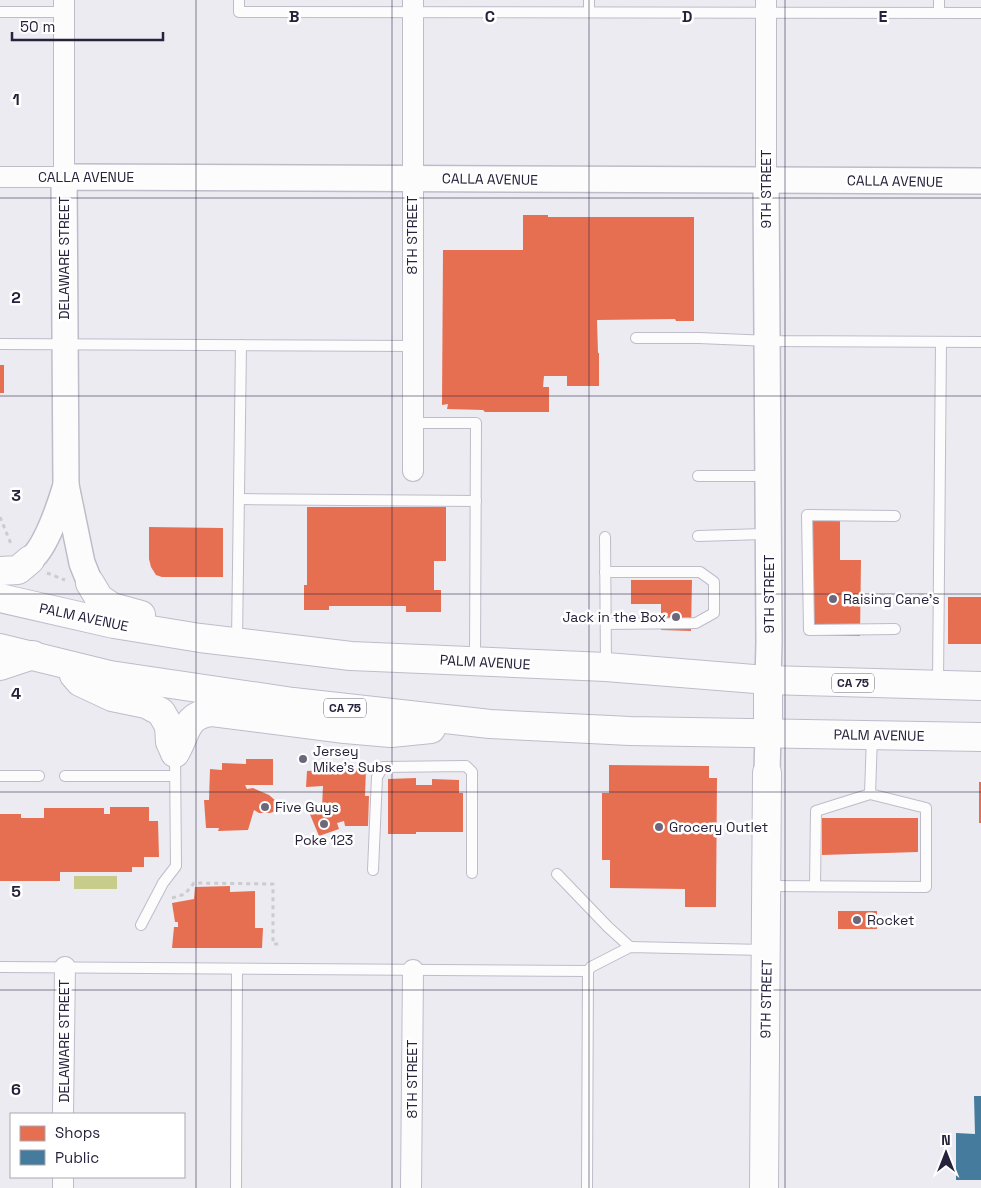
<svg xmlns="http://www.w3.org/2000/svg" width="981" height="1188" font-family="'Space Grotesk',sans-serif">
<style>
.water{fill:#c7cc8a}
.shops{fill:#e76f51}
.public{fill:#457b9d}
.lines{fill:none;stroke-linecap:round;stroke-linejoin:round}
.service-casing{stroke:#bfbcca;stroke-width:12}
.minor-casing{stroke:#bfbcca;stroke-width:22}
.tertiary-casing{stroke:#bfbcca;stroke-width:28}
.secondary-casing{stroke:#bfbcca;stroke-width:30}
.primary-casing{stroke:#bfbcca;stroke-width:30}
.trunk-casing{stroke:#bfbcca;stroke-width:30}
.path{stroke:#cccbd0;stroke-width:3;stroke-dasharray:4 4;stroke-linecap:butt}
.service{stroke:#fcfcfd;stroke-width:10}
.minor{stroke:#fcfcfd;stroke-width:20}
.tertiary{stroke:#fcfcfd;stroke-width:25}
.secondary{stroke:#fcfcfd;stroke-width:28}
.primary{stroke:#fcfcfd;stroke-width:28}
.trunk{stroke:#fcfcfd;stroke-width:28}
.grid{fill:none;stroke:#27223b;stroke-width:1;stroke-opacity:0.55}
.poi-dot{fill:#6c687b;stroke:#fff;stroke-width:2}
.labels{text-anchor:middle;dominant-baseline:central;stroke-width:5;stroke-linejoin:round;paint-order:stroke}
.shield{fill:#fff;stroke:#686476;stroke-width:1}
.shield-label{font-size:12px;font-weight:bold;fill:#27223b}
.street-label{font-size:14px;fill:#27223b;stroke:#fff}
.poi-label{font-size:14px;fill:#27223b;stroke:#fff;text-anchor:start}
.grid-label{font-size:16px;text-anchor:middle;font-weight:bold;fill:#27223b;stroke:#fff;stroke-width:5;stroke-linejoin:round;paint-order:stroke}
</style>
<rect width="100%" height="100%" fill="#ecebf2"/>
<rect class="water" x="74" y="876" width="43" height="13"/>
<g class="shops">
<path d="M523 215H548V217H694V321H676L675 319 597 320 598 353H599V386H567V376H544L543 387H549V412H485L483 410 447 409 448 404 442 405 443 250H523Z"/>
<rect x="0" y="365" width="4" height="28"/>
<path d="M307 507H446V561H434V590H441V612H406V606H329V610H304V585H307Z"/>
<path d="M812 515H840V560H861L860 636 805 635V562Z"/>
<path d="M149 527 223 528V577H162L156 575 151 567 149 559Z"/>
<path d="M631 580H692L691 631 661 630V604H631Z"/>
<rect x="948" y="597" width="33" height="47"/>
<path d="M246 759H273V785H245L247 789 253 788 269 795 276 801 279 810 270 813H259L254 810 248 830 218 831 219 828H206L204 800H209L210 769 222 770V763L246 764Z"/>
<path d="M323 763H352V768H366L365 796H369L368 826H345L344 821 337 823 339 829 319 836 309 812 322 807 323 786 306 787 307 771 323 770Z"/>
<path d="M609 765 709 766V778H717L716 907H685V889L610 888V860H602V793H609Z"/>
<path d="M416 778V785H432V779L459 780V793H463V832H416V834H388V779Z"/>
<rect x="979" y="782" width="2" height="41"/>
<path d="M110 807H149V821H158L159 857H144V867H132V872H60V881H0V814H21V818H44V808H104V814H110Z"/>
<path d="M822 818H918V852L822 855Z"/>
<path d="M230 886V892L255 891V928H263L262 948H172L174 927H178V922H175L172 903 194 899 195 887Z"/>
<rect x="838" y="911" width="39" height="18"/>
</g>
<path class="public" d="M974 1096H981V1180H956V1133L975 1134Z"/>
<g class="lines">
<g class="service-casing">
<g id="service">
<path d="M239 0V12L981 13"/>
<path d="M0 12H64"/>
<path d="M589 12V0"/>
<path d="M939 13V0"/>
<path d="M636 338H699L767 341 981 342"/>
<path d="M0 344 413 346"/>
<path d="M413 423H476L475 659"/>
<path d="M698 476H768"/>
<path d="M239 499 476 501"/>
<path d="M895 516 807 515 809 630 895 629"/>
<path d="M698 536 768 534"/>
<path d="M605 537 606 666"/>
<path d="M605 572H700L714 582V613L696 623 606 624"/>
<path d="M237 641 241 345"/>
<path d="M938 683 941 342"/>
<path d="M0 776H39"/>
<path d="M65 776H175"/>
<path d="M373 870 377 777 383 767 466 766 472 772V873"/>
<path d="M557 874 608 927 630 947"/>
<path d="M768 886 926 887V808L870 794 872 736"/>
<path d="M815 886 816 811 870 794"/>
<path d="M141 925 163 883 176 866 175 754"/>
<path d="M0 967 588 971 591 967 630 947 765 950"/>
<path d="M236 1188 237 969"/>
<path d="M587 1188 588 971"/>
</g>
</g>
<g class="minor-casing">
<g id="minor">
<path d="M413 0V471"/>
<path d="M0 177H64V0"/>
<path d="M766 180V0"/>
<path d="M63 1114 65 967"/>
<path d="M63 1188V1177"/>
<path d="M411 1188 413 970"/>
</g>
</g>
<g class="tertiary-casing">
<g id="tertiary">
<path d="M766 180 769 642 768 680"/>
<path d="M30 560C46 548 60 505 66 485"/>
<path d="M90 583 82 563 66 485 64 177 981 181"/>
<path d="M767 773 768 733"/>
</g>
</g>
<g class="secondary-casing">
<g id="secondary">
<path d="M768 680V733"/>
<path d="M764 1188 767 773"/>
</g>
</g>
<g class="primary-casing">
<path id="primary" d="M0 666 33 655"/>
</g>
<g class="trunk-casing">
<g id="trunk">
<path d="M0 571 18 570 30 560"/>
<path d="M90 583 99 598 112 607 141 615"/>
<path d="M0 598 114 624 200 638 351 656 606 667 768 680 981 686"/>
<path d="M0 648 110 675 293 702 490 724 630 731 981 737"/>
<path d="M74 675 80 682 112 697 146 704 161 712 169 726 170 742 175 753"/>
<path d="M175 753C187 734 184 715 212 712L345 729 391 733 431 729"/>
</g>
</g>
<g class="path">
<path d="M0 517 11 544"/>
<path d="M47 573 65 580"/>
<path d="M172 898 185 894 194 883 273 884V944H281"/>
</g>
<use href="#service" class="service"/>
<use href="#minor" class="minor"/>
<use href="#tertiary" class="tertiary"/>
<use href="#secondary" class="secondary"/>
<use href="#primary" class="primary"/>
<use href="#trunk" class="trunk"/>
</g>
<path class="grid" d="M196 0V1188M392 0V1188M589 0V1188M785 0V1188M0 198H981M0 396H981M0 594H981M0 792H981M0 990H981"/>
<g class="poi-dot">
<circle cx="833" cy="599" r="5"/>
<circle cx="676" cy="617" r="5"/>
<circle cx="303" cy="759" r="5"/>
<circle cx="265" cy="807" r="5"/>
<circle cx="324" cy="824" r="5"/>
<circle cx="659" cy="827" r="5"/>
<circle cx="857" cy="920" r="5"/>
</g>
<g class="labels">
<g class="shield">
<rect x="832" y="673.5" width="42" height="19" rx="4"/>
<rect x="324" y="698.5" width="42" height="19" rx="4"/>
</g>
<g class="shield-label">
<text x="853" y="683">CA 75</text>
<text x="345" y="708">CA 75</text>
</g>
<g class="street-label">
<text x="86" y="177">CALLA AVENUE</text>
<text transform="translate(490 179) rotate(1)">CALLA AVENUE</text>
<text transform="translate(895 181) rotate(1)">CALLA AVENUE</text>
<text transform="translate(766 189) rotate(-90)">9TH STREET</text>
<text transform="translate(412 235) rotate(-90)">8TH STREET</text>
<text transform="translate(64 258) rotate(-90)">DELAWARE STREET</text>
<text transform="translate(769 594) rotate(-90)">9TH STREET</text>
<text transform="translate(84 617) rotate(12)">PALM AVENUE</text>
<text transform="translate(485 662) rotate(3)">PALM AVENUE</text>
<text transform="translate(879 735) rotate(1)">PALM AVENUE</text>
<text transform="translate(766 999) rotate(-89)">9TH STREET</text>
<text transform="translate(64 1041) rotate(-90)">DELAWARE STREET</text>
<text transform="translate(412 1079) rotate(-90)">8TH STREET</text>
</g>
<g class="poi-label">
<text x="843" y="599">Raising Cane's</text>
<text x="666" y="617" text-anchor="end">Jack in the Box</text>
<text x="313" y="751">Jersey<tspan x="313" dy="16">Mike's Subs</tspan></text>
<text x="275" y="807">Five Guys</text>
<text x="669" y="827">Grocery Outlet</text>
<text x="324" y="840" text-anchor="middle">Poke 123</text>
<text x="867" y="920">Rocket</text>
</g>
</g>
<g class="grid-label">
<text x="294" y="22">B</text>
<text x="490" y="22">C</text>
<text x="687" y="22">D</text>
<text x="883" y="22">E</text>
<text x="16" y="105">1</text>
<text x="16" y="303">2</text>
<text x="16" y="501">3</text>
<text x="16" y="699">4</text>
<text x="16" y="897">5</text>
<text x="16" y="1095">6</text>
</g>
<rect x="10" y="1113" width="175" height="65" fill="#ffffff" stroke="#a9a7b1"/>
<rect x="20" y="1126" width="25" height="15" fill="#e76f51" stroke="#a9a7b1"/>
<text x="55" y="1138" font-size="15" fill="#27223b">Shops</text>
<rect x="20" y="1150" width="25" height="15" fill="#457b9d" stroke="#a9a7b1"/>
<text x="55" y="1163" font-size="15" fill="#27223b">Public</text>
<g transform="translate(946 1153)" stroke="#ffffff" stroke-width="4" paint-order="stroke">
<path d="M0-4L9 19L0 12L-9 19Z" fill="#27223b"/>
<text y="-8" font-size="14" font-weight="bold" text-anchor="middle" fill="#27223b">N</text>
</g>
<path d="M12 32v8h151v-8" fill="none" stroke="#27223b" stroke-width="2.5"/>
<text x="20" y="32" font-size="15" fill="#27223b" stroke="#ffffff" stroke-width="4" paint-order="stroke">50 m</text>
</svg>
